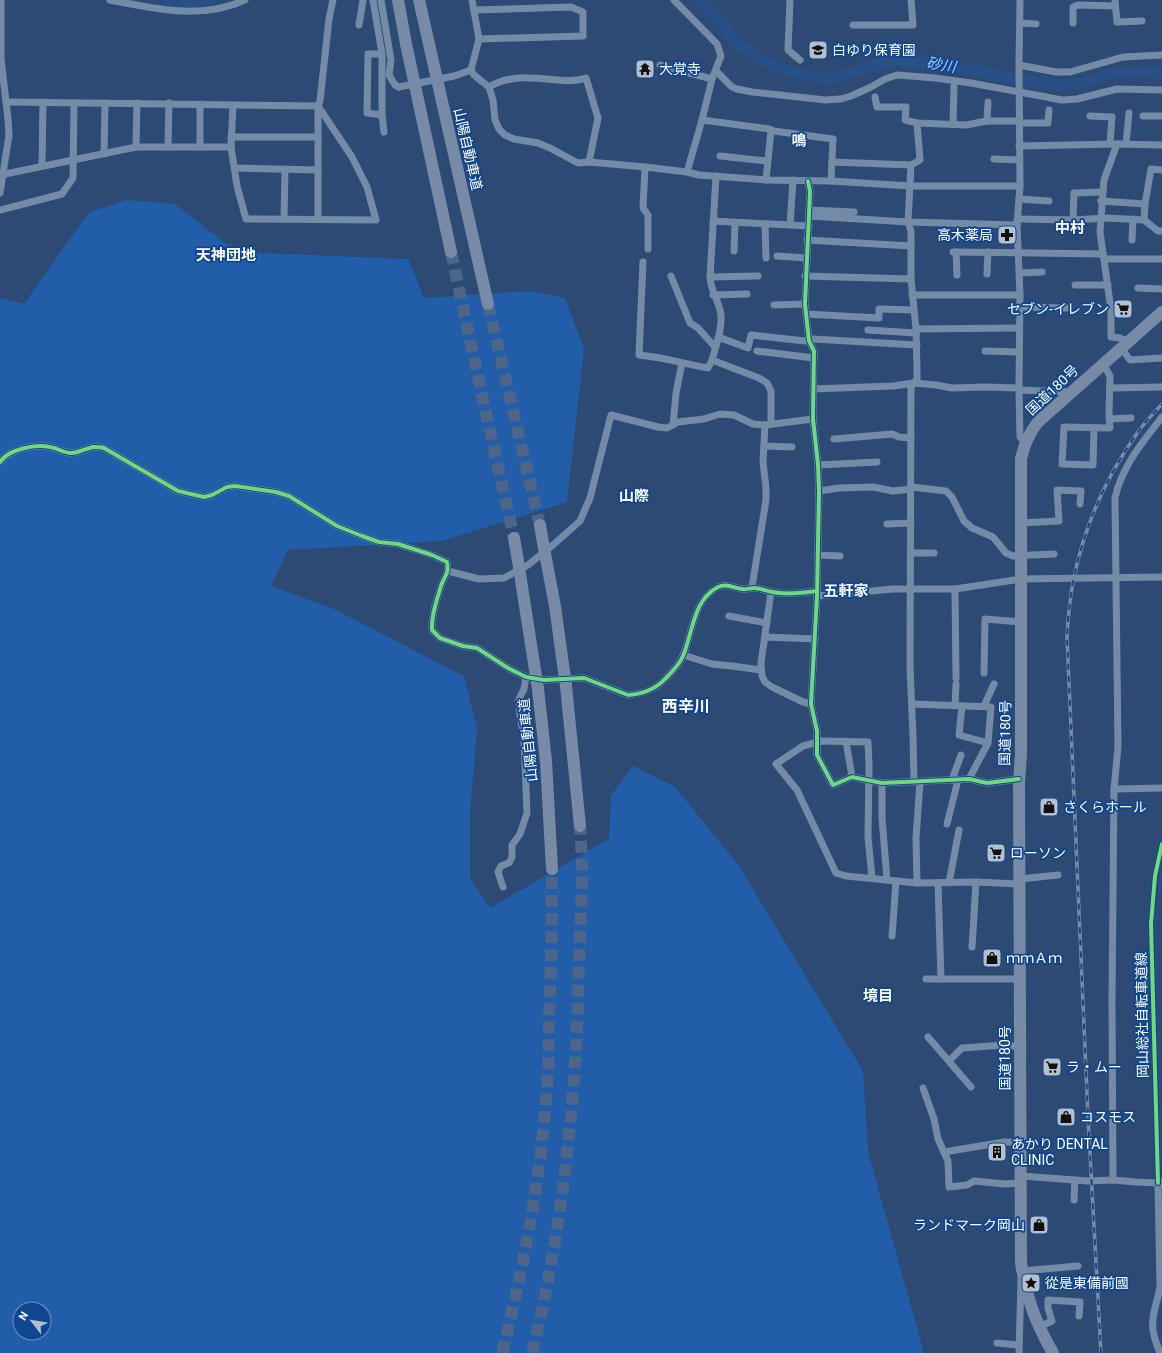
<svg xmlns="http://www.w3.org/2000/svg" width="1162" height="1353" font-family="Roboto,'Noto Sans JP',sans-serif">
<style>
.green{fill:#225da9;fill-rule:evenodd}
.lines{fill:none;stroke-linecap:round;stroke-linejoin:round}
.stream{stroke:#285086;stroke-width:2}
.river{stroke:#285086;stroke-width:11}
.highway-tunnel{stroke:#4c6589;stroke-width:12;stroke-dasharray:12 6;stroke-linecap:butt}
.street{stroke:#748ba7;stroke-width:7}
.secondary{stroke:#7086a3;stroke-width:10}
.highway{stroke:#778ba7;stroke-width:12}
.rail-casing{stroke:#778ba7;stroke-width:3.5}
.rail{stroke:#0f4691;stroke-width:2;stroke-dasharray:6;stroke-linecap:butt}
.street-bridge{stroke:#748ba7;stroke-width:7}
.highway-bridge{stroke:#778ba7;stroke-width:12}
.cycleway-casing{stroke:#0f4691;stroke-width:6}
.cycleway{stroke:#71d979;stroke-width:4}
.labels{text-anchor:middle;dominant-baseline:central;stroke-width:3.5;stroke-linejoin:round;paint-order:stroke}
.poi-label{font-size:14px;fill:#fff;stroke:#0f4691;text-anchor:start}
.street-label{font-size:14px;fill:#fff;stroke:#0f4691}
.water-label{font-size:15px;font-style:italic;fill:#a6cbfa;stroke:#0f4691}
.neighbourhood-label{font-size:15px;font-weight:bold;fill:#fff;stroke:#0f4691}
.quarter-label{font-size:16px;font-weight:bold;fill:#fff;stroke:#0f4691}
</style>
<rect width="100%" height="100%" fill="#2c4a74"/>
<path class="green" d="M126 200 175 204 225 243 260 253 408 259 424 298 530 291 565 298 584 349 567 502 442 541 288 550 271 586 334 609 464 676 477 729 470 813V878L490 908 609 839 611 795 633 766 675 787 739 866 863 1071 868 1152 924 1353H0V298L24 304 88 213ZM20 1309H44V1333H20Z"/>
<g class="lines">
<g class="stream">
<path d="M1161 1180C1160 1127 1159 1075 1157 1022 1156 971 1154 919 1162 868"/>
<path d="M1162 1186V1201"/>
<path d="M1162 1300C1155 1316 1155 1330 1162 1346"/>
</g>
<g class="river">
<path d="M167 0 183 3 212 0"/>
<path d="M699 0 708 8 733 38 747 51 776 67 809 76 834 78 887 61 918 62 973 70 1031 82 1061 85 1087 82 1110 73 1141 72 1162 74"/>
</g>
<g class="highway-tunnel">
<path d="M451 252 478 377 514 538"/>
<path d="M488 304 540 525"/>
<path d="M502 1353C524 1266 541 1177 547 1087 549 1065 549 1043 549 1020 551 970 552 919 552 869"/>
<path d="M532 1353C564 1224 577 1091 579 958 580 930 582 902 582 874 582 858 581 842 580 826"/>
</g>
<g class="street">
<path d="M110 0C156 9 201 20 245 0"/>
<path d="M373 0 382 54V115L384 132"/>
<path d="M381 0 391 60 389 75 395 85 399 87"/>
<path d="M472 0 479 39 471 70 474 75 489 87 493 100 495 120 499 129 505 135 514 139 538 143 550 148 578 163 589 162 645 167 687 172 699 175 766 180 831 181 910 186H1020"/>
<path d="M674 0 717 44 721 56 712 79 702 120 687 172"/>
<path d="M790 0 788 50 800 60"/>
<path d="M1020 0 1019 65 1020 186 1017 225 1020 295 1019 390 1020 437 1025 442"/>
<path d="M1115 0 1117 22 1142 21"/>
<path d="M474 10 571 7 583 12V36L479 39"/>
<path d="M1021 23 1036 24"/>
<path d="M1073 23V7L1078 5 1115 6"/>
<path d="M359 25 363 0"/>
<path d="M853 25H913L911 0"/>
<path d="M382 54H368L367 113 382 115"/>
<path d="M660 65 712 79"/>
<path d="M1019 65 1056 72H1070L1123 57 1162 55"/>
<path d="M716 71 732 87 737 89 752 92 825 100 841 99 851 96 871 87 885 79 897 75 935 78 971 83 1062 100 1077 99 1117 89 1162 90"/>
<path d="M454 76 471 70"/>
<path d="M489 87C501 80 516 77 531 78 549 78 568 84 586 78L598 118 589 162"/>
<path d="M875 97 877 107H906L905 120 917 123 966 125 987 121H1020"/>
<path d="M7 102 318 106 352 157 367 187 376 220 246 219 237 186 231 147 233 105"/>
<path d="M1090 116 1112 117 1110 144"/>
<path d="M1143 116H1162"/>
<path d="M702 120 769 129 774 131 833 139 831 181"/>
<path d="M987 121 988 102"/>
<path d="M1020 123H1048L1049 110"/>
<path d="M953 124 954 86"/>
<path d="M231 137H318"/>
<path d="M1117 144 1104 180 1100 232 1111 310V337L1120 338 1128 342"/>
<path d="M1126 144 1129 113"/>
<path d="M1019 146 1117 144 1162 145"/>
<path d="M136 147 137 103"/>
<path d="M168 147 169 103"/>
<path d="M200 147V104"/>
<path d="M104 154 105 103"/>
<path d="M720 156 767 161"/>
<path d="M994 159 1019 160"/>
<path d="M832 162 911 165"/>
<path d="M42 166 43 102"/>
<path d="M645 167 643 208 648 215V249"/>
<path d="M235 168 318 170"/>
<path d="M0 175 136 147H231"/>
<path d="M716 176 710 277C711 291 717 298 720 310 724 324 716 346 712 360L759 378 767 383 771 391V424"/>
<path d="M766 180 771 130"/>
<path d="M808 181 810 192 805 304 809 341 814 351 813 419 818 465 819 491 817 596 811 704 817 731V755L833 785 852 777 882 783 969 779 987 783 1019 779"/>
<path d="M0 193 9 135 8 119 1 59V0"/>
<path d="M1019 199 1049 201"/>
<path d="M1101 201 1145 204 1151 169 1162 170"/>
<path d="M0 210 62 194 73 178 74 103"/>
<path d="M809 210 854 212"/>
<path d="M809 216 908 222 1017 225"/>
<path d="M284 219 285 169"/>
<path d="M318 219V106L320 101 329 19 333 0"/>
<path d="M1017 219 1073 220 1106 218 1144 220 1145 204"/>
<path d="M1073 220 1074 193 1102 192"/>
<path d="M1144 220 1158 231H1162"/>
<path d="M713 221 809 226"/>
<path d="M765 224 766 258"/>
<path d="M790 225 793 180"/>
<path d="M807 240 911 246"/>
<path d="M1132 240 1133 219"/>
<path d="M734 251 735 223"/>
<path d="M953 252 1103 254"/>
<path d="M956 252 957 275"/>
<path d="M777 256 806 258"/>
<path d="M1104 259H1162"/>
<path d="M643 262 639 355C662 357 685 364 708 368L712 360"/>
<path d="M1020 273 1042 272"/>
<path d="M987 274 988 252"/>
<path d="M671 276 690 323 698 328 715 347"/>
<path d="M805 276 911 279"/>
<path d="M710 277 758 276"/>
<path d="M1075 285H1108"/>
<path d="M1138 288 1162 289"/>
<path d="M713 295 747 294"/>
<path d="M912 295H1020"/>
<path d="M774 305 805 304"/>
<path d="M1020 307 1067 308"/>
<path d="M806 314 879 318V309L914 310"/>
<path d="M916 329 1019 328"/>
<path d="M868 330 916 333"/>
<path d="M718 337 748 348 751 335 805 341 813 339 917 345"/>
<path d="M1121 348 1130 360 1162 358"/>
<path d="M757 351 814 358"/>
<path d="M985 351 1019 352"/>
<path d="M1110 388 1162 387"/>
<path d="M813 389 893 386 914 383 936 385 952 388 985 387 1019 388"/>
<path d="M1019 390 1071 392"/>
<path d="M1109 419 1131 418"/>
<path d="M673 425 676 393 682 363"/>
<path d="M1094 428 1093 465 1062 464 1064 427 1110 428 1109 411 1110 376 1103 364"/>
<path d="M834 439 892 434 899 437 911 438"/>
<path d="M764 446 792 447"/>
<path d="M0 462C9 449 35 444 50 447 58 448 63 453 71 453 79 453 86 448 94 447 97 447 101 447 104 448L178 491 204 497 212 495 227 487 235 486 276 492 289 496 337 526 362 536 379 542 398 544 432 555 447 562C449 576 445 574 441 586 437 600 431 615 432 630L440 638 463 646 477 648 508 668 526 677 544 680 584 678 628 695C643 694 656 689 666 678 673 671 679 665 683 656 693 632 693 600 718 587 727 583 733 588 742 589 746 590 750 588 754 588 760 588 765 591 772 592 786 595 803 593 817 591"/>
<path d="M818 465 877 462"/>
<path d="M911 487 946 491 952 497 964 521 972 528 993 537 1006 553 1013 556 1054 554"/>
<path d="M819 491 839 488 873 487 893 491 911 489"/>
<path d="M1020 523 1059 521 1057 490 1081 491 1080 504"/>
<path d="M887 524 911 523"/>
<path d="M911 553H934"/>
<path d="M818 555 840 556"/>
<path d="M448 571 479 579 504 578 528 565 553 545 580 521 590 498 611 415 658 427 667 428 678 422 704 419 720 414 734 415 753 424 765 425 813 419"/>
<path d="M752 587 766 500V488L763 462 765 425"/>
<path d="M955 589 956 678"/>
<path d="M771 592 761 663 762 676 765 682 772 687 803 702 811 704"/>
<path d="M817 596 893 589H955L1021 579 1162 577"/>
<path d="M729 616 767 623"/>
<path d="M765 637 815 639"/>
<path d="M683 655 712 664 732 666 761 670"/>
<path d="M984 673 985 619 1021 622"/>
<path d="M912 704 991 707 988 743 969 779"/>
<path d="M955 705 956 684"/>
<path d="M962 706 959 735 988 743"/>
<path d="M984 706 994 684"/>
<path d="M846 741 852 777"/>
<path d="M952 780 961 755"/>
<path d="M914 782 913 736 910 667 911 387 917 379V369L916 329 911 279V231L908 222 911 165 920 160 917 123"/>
<path d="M882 783V818L887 880"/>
<path d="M1114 789 1162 788"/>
<path d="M947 824 958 780"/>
<path d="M872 878 868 837 869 766 868 742 822 741 803 746 776 764 797 790 836 873 846 876 917 883 976 882 1020 884"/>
<path d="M1020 879 1058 875"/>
<path d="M917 883 916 838 920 782"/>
<path d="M938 883 941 979"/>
<path d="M949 883 959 830"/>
<path d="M503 887 498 872 501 866 509 863 512 857V845L520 834 527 813 524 739 520 714 519 699 524 689 526 677"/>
<path d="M892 936 896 881"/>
<path d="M972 947 976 882"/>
<path d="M926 979H1020"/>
<path d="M928 1037 971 1087"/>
<path d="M949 1061 962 1048 1004 1045 1020 1047"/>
<path d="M923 1088 934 1119 938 1139 948 1161 949 1187 967 1185 974 1181 1005 1184 1021 1183"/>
<path d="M944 1152 1004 1142H1021"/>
<path d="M1021 1176 1088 1181 1113 1180 1135 1182 1158 1183 1160 1285C1159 1297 1154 1307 1153 1319 1151 1331 1156 1342 1160 1353"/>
<path d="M1113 1180 1112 1000 1114 789 1118 747 1115 498C1121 468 1143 441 1162 417"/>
<path d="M1074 1200 1075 1180"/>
<path d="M1022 1271 1078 1266"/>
<path d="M1039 1327 1052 1321 1048 1308V1300L1080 1302 1079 1316"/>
<path d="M997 1343 1019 1345"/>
<path d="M1019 1353 1021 1279"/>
</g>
<path class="secondary" d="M1158 1183H1162"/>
<g class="highway">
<path d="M398 0 406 44 451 252"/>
<path d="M419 0 488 304"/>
<path d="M540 525 543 543"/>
<path d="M514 538 518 561"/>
<path d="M566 686 580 826"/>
<path d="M538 689 546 761 552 869"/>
<path d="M1053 1353C1035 1322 1027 1299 1021 1263L1019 783 1021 754V459C1024 445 1029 433 1038 422L1162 312"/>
</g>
<g class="rail-casing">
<path id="rail" d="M1101 1353 1088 1117 1067 637C1068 617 1070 597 1074 577 1085 525 1107 475 1138 432 1145 422 1154 413 1162 404"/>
</g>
<use href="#rail" class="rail"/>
<path class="street-bridge" d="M399 87 454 76"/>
<g class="highway-bridge">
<path d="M543 543 555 606 566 686"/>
<path d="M518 561 538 689"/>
</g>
<g class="cycleway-casing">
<g id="cycleway">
<path d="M808 181 810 192 805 304 809 341 814 351 813 419 818 465 819 491 817 596 811 704 817 731V755L833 785 852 777 882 783 969 779 987 783 1019 779"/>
<path d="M0 462C9 449 35 444 50 447 58 448 63 453 71 453 79 453 86 448 94 447 97 447 101 447 104 448L178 491 204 497 212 495 227 487 235 486 276 492 289 496 337 526 362 536 379 542 398 544 432 555 447 562C449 576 445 574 441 586 437 600 431 615 432 630L440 638 463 646 477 648 508 668 526 677 544 680 584 678 628 695C643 694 656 689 666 678 673 671 679 665 683 656 693 632 693 600 718 587 727 583 733 588 742 589 746 590 750 588 754 588 760 588 765 591 772 592 786 595 803 593 817 591"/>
<path d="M1158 1183 1151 924 1155 876 1162 844"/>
</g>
</g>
<use href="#cycleway" class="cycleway"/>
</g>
<defs>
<g id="school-square" transform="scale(1)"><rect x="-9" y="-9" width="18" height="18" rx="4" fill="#b5c0ce" stroke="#0f4691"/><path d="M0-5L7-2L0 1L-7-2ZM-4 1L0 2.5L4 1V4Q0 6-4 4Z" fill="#111"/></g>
<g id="temple-square" transform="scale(1)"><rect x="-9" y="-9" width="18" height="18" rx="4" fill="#b5c0ce" stroke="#0f4691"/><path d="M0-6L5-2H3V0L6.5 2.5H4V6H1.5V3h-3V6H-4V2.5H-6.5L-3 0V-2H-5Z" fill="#111"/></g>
<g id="pharmacy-square" transform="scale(1)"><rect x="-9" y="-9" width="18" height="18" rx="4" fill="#b5c0ce" stroke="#0f4691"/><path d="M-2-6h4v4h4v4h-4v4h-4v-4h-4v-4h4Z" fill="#111"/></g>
<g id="supermarket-square" transform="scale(1)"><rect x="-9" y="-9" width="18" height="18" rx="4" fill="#b5c0ce" stroke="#0f4691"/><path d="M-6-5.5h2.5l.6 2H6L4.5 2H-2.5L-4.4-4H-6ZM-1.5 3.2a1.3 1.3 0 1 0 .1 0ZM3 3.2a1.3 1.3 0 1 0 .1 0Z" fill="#111"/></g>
<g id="shop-square" transform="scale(1)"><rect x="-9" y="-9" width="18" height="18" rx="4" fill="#b5c0ce" stroke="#0f4691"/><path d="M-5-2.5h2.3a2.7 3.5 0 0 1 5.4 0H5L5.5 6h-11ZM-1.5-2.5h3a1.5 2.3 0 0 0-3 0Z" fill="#111"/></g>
<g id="building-square" transform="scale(1)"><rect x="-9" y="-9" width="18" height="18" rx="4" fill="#b5c0ce" stroke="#0f4691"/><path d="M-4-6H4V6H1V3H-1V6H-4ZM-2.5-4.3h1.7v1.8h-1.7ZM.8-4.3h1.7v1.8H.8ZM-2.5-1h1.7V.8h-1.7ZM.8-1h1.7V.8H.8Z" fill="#111"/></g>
<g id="sight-square" transform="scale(1)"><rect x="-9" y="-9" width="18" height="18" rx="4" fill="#b5c0ce" stroke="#0f4691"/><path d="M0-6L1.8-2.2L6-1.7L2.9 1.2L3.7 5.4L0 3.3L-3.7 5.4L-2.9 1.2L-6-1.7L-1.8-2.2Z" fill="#111"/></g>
</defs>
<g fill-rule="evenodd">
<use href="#school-square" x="818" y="50"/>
<use href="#temple-square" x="645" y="69"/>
<use href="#pharmacy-square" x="1007" y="235"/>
<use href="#supermarket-square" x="1123" y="309"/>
<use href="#shop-square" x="1049" y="807"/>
<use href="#supermarket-square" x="996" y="853"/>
<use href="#shop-square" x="992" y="958"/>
<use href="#supermarket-square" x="1052" y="1067"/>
<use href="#shop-square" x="1066" y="1117"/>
<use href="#building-square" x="997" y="1152"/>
<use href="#shop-square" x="1039" y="1225"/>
<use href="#sight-square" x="1031" y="1283"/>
</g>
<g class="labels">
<g class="poi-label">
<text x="832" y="50">白ゆり保育園</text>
<text x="659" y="69">大覚寺</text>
<text x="993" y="235" text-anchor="end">高木薬局</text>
<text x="1109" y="309" text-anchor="end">セブン-イレブン</text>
<text x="1063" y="807">さくらホール</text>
<text x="1010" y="853">ローソン</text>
<text x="1006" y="958">ｍｍＡｍ</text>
<text x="1066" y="1067">ラ・ムー</text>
<text x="1080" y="1117">コスモス</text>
<text x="1011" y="1144">あかり DENTAL<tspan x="1011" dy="16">CLINIC</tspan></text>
<text x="1025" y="1225" text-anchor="end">ランドマーク岡山</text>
<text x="1045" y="1283">從是東備前國</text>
</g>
<g class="street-label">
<text transform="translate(468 149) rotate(77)">山陽自動車道</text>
<text transform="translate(1052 390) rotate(-43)">国道180号</text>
<text transform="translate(1005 733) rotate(-89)">国道180号</text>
<text transform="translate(528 740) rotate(-96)">山陽自動車道</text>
<text transform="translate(1142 1015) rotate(-91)">岡山総社自転車道線</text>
<text transform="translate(1005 1058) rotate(-90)">国道180号</text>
</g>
<g class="water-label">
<text transform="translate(941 65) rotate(9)">砂川</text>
</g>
<g class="neighbourhood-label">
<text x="799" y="141">鳴</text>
<text x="1070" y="228">中村</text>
<text x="226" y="255">天神団地</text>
<text x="634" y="496">山際</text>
<text x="846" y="591">五軒家</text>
<text x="878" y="996">境目</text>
</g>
<g class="quarter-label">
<text x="686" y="706">西辛川</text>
</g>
</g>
<g transform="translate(32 1321) rotate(301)"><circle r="19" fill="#0f4691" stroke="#6f90bd"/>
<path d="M0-3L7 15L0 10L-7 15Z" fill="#b5c0ce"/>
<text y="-6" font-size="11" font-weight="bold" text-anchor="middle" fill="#ffffff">N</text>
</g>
</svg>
